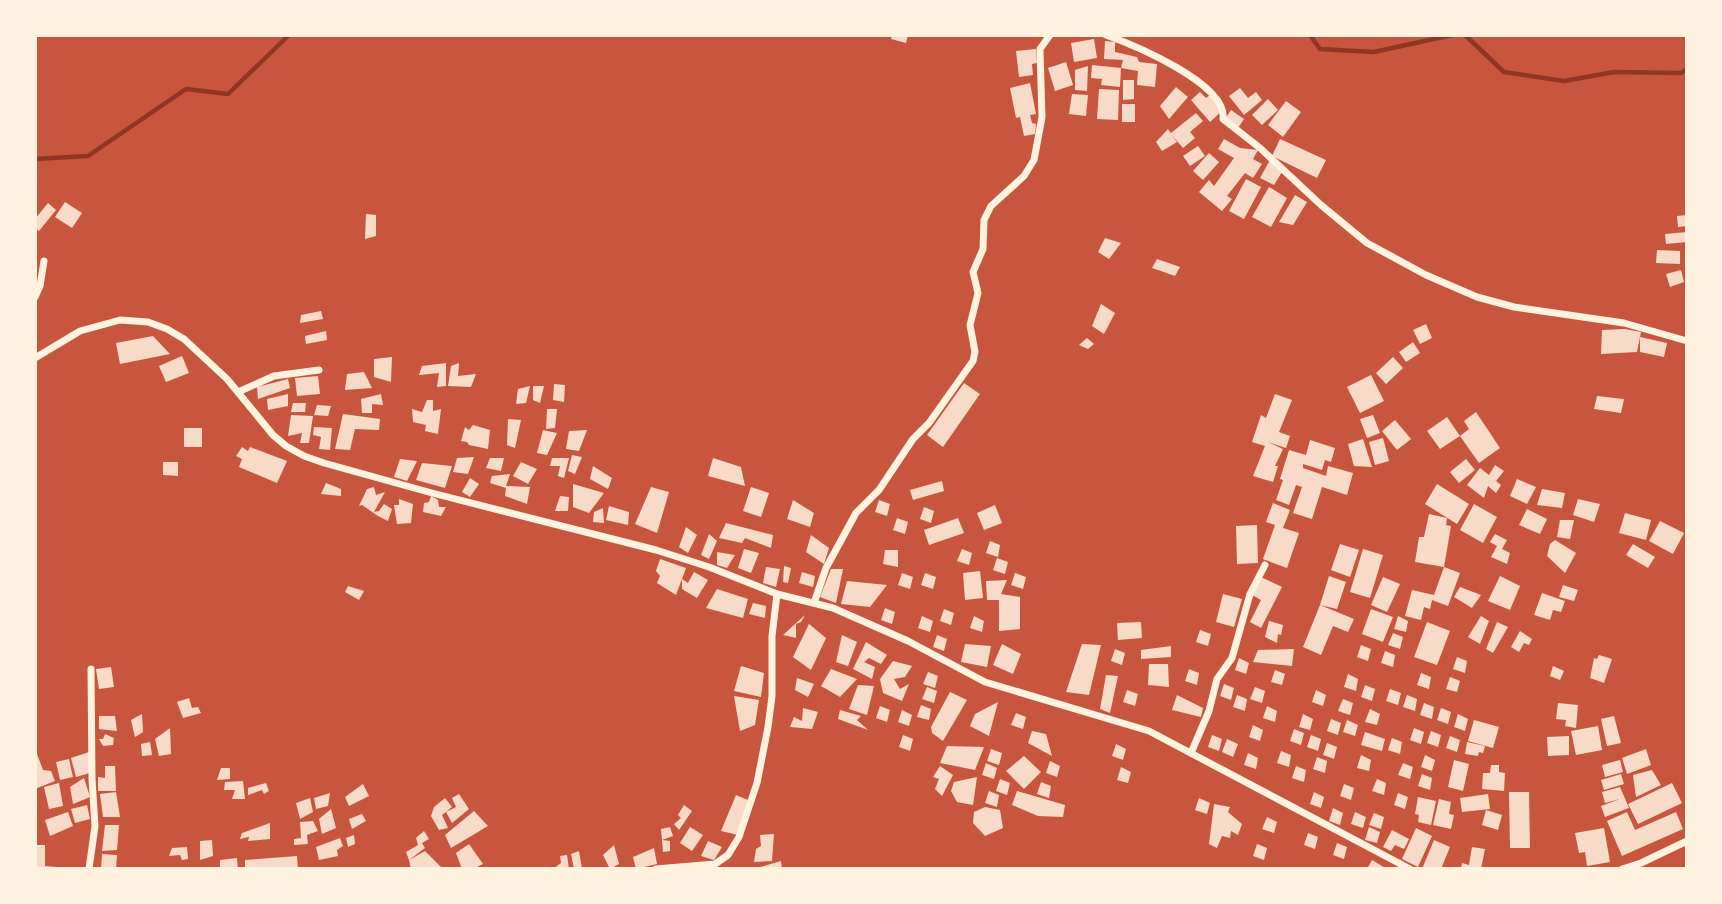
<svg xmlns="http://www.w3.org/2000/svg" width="1722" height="904" font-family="Lora,serif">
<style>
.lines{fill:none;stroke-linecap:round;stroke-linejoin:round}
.stream{stroke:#8f3625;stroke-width:4.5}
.building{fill:#f7dbc8}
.minor{stroke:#fff3e0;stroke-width:7}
</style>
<rect width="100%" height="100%" fill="#c8553d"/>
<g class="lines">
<g class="stream">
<path d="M1310 35 1320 49 1374 52 1452 35"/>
<path d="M1465 35 1504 72 1564 81 1614 72 1681 73 1687 69"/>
<path d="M35 159 88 156 186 89 228 94 289 35"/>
</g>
</g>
<g class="building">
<path d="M892 35H908L906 43 891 39Z"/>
<path d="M1094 39 1097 58 1074 62 1071 43Z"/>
<path d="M1105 41 1115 42V52L1137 57 1139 62 1157 64 1155 87 1137 85 1138 71 1121 68 1123 60 1104 59Z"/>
<path d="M1036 49 1037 63 1032 64 1033 75 1019 77 1016 51Z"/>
<path d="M1066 62 1073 85 1055 91 1048 68Z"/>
<path d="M1092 65 1121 68 1120 87 1101 85 1102 79 1091 78Z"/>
<path d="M1088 66 1087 91 1075 90V70Z"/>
<path d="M1123 80H1134V99L1123 100Z"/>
<path d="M1030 83 1036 114 1030 115 1032 123 1036 124 1035 134 1024 136 1020 117 1016 118 1010 88Z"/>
<path d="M1176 87 1188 97 1169 119 1160 106Z"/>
<path d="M1240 88 1248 98 1256 92 1262 100 1244 115 1229 96Z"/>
<path d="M1099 89 1119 90 1118 120 1097 119Z"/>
<path d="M1200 92 1206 98 1210 95 1223 110 1210 122 1191 100Z"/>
<path d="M1072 94 1088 95 1086 116 1069 114Z"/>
<path d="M1268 99 1278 110 1262 125 1252 115Z"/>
<path d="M1286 101 1301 112 1283 137 1268 125Z"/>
<rect x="1122" y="104" width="13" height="18"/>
<path d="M1231 110 1244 119 1238 128 1225 119Z"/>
<path d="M1196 113 1203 121 1190 132 1195 138 1183 148 1171 134 1177 142 1162 151 1156 142 1168 129 1171 133Z"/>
<path d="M1224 139 1240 148 1258 150 1253 159 1262 164 1253 178 1245 173 1227 196 1232 199 1222 211 1199 192 1209 180 1214 186 1234 158 1218 149Z"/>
<path d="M1280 139 1326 160 1317 178 1272 156Z"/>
<path d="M1198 146 1205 156 1190 166 1183 156Z"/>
<path d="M1209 153 1219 162 1203 180 1193 171Z"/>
<path d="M1270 160 1282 172 1274 185 1260 178Z"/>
<path d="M1246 179 1261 187 1244 219 1229 211Z"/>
<path d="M1269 187 1287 198 1271 227 1252 217Z"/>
<path d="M1295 195 1307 202 1293 225 1279 222Z"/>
<path d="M65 202 82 213 72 228 55 217Z"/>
<path d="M48 203 56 210 39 231 35 228V219Z"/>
<path d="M366 214 376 215V236L365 239Z"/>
<path d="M1687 215V226L1678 227 1677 216Z"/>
<path d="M1687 232V242L1666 244 1665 234Z"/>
<path d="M1105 238 1121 243 1109 259 1098 252Z"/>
<path d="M1657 250 1680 251V264L1656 263Z"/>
<path d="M1157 259 1180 267 1175 276 1152 268Z"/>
<path d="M1681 270 1684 282 1670 287 1666 274Z"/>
<path d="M1101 304 1115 313 1104 334 1092 326Z"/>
<path d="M321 311 323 319 300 323 301 315Z"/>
<path d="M1426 324 1432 338 1420 344 1413 330Z"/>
<path d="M1625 329 1641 332 1637 352 1601 354 1602 330Z"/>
<path d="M326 331 327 340 306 344 305 336Z"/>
<path d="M153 336 170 354 120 364 116 343Z"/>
<path d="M1640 337 1667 343 1664 357 1640 352Z"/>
<path d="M1087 338 1094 344 1088 349 1079 345Z"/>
<path d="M1413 342 1420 353 1406 362 1399 352Z"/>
<path d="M182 356 189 373 166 382 159 366Z"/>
<path d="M392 357 391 382 374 377V359Z"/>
<path d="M1393 357 1403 368 1386 384 1376 373Z"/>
<path d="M446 363V386L437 387 439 373 419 375 422 366Z"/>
<path d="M459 363 458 376 476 374 471 387 448 386 451 366Z"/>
<path d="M364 372 372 388 345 390 347 374Z"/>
<path d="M1371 375 1384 401 1360 413 1347 387Z"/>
<path d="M318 376 320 394 297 396 295 378Z"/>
<path d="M288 379 290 388 258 399 257 387Z"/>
<path d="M964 383 980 394 943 447 927 435Z"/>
<path d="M554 384 565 385 564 402 553 400Z"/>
<path d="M530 386 526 403 516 404 518 389Z"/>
<path d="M533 386H544L540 403 533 400Z"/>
<path d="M288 394V406L268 410 267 399Z"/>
<path d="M381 394 383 405 372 404V413H362L361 399Z"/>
<path d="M1275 394 1292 400 1279 432 1290 436 1286 448 1268 442 1283 449 1275 466H1278L1273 482 1253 476 1265 446 1252 442 1261 415 1266 418Z"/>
<path d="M1597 396 1624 399 1621 413 1594 409Z"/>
<path d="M427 400H433V411L441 409 438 434 425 431 426 425 413 422 412 409 422 412Z"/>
<path d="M293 403H306L305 412H291Z"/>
<path d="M317 405 331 406 328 416 314 415Z"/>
<path d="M547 409H557L555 428 546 429Z"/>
<path d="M1476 412 1500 448 1479 463 1460 436 1440 449 1427 431 1447 417 1460 436 1469 429 1464 421Z"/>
<path d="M343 414 380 419 379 430 355 429 350 450 335 449Z"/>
<path d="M291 415 313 416 309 443H300L302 433 288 436Z"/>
<path d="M1373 415 1380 433 1367 438 1360 419Z"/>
<path d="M508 419 521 420 515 448 507 445Z"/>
<path d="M1395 420 1411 439 1397 450 1382 431Z"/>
<path d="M473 425 490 430 488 449 469 445 467 442 461 441 465 427 469 430Z"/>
<path d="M314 427 332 428 330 450 319 449 321 437 313 435Z"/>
<rect x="184" y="428" width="18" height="19"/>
<path d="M543 430 557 433 547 455 537 453Z"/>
<path d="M587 430 579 451 566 449 569 431Z"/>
<path d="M1383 438 1389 461 1375 465 1369 442Z"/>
<path d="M1363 439 1372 467 1354 466 1348 444Z"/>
<path d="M1310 440 1335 448 1331 462 1325 460 1322 470 1303 464V468L1326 476 1328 466 1353 473 1347 495 1322 487 1312 519 1293 513 1302 487 1296 485 1289 505 1276 500 1283 480 1280 479 1289 450 1306 455Z"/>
<path d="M242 447 248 451 250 447 287 461 277 483 239 467 242 459 236 456Z"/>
<path d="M572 455 582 457 575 474 568 471Z"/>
<path d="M474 457 468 474 453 472 457 458Z"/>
<path d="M490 458H504L501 471 486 468Z"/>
<path d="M552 458H569L564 478 558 476 560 466H550Z"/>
<path d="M713 458 741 467 745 486 708 476Z"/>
<path d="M400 459 417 461 407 481 394 477Z"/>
<path d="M1466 459 1475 470 1459 483 1450 472Z"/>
<path d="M163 462H178V476L163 475Z"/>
<path d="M521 462 537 469 528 484 513 476Z"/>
<path d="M422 463 452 466 445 488 416 480Z"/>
<path d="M1495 465 1504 471 1496 481 1501 485 1496 493 1488 486 1484 498 1467 485 1480 468 1489 475Z"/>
<path d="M593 466 612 478 608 489 590 479Z"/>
<path d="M510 474 506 486 530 487 527 504 505 496 506 488 490 483 492 476Z"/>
<path d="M470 478 479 484 470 497 462 492Z"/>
<path d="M1517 479 1536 487 1527 504 1510 496Z"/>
<path d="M942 481 944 491 913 500 910 490Z"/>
<path d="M326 483 341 489V496L321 494Z"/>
<path d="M573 484 604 493 589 513 573 507Z"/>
<path d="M1437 484 1469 504 1457 524 1425 504Z"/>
<path d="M374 487 376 495 385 492 374 512 379 511 384 504 392 509 388 521 378 516 362 505 359 506 367 489Z"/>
<path d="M651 487 669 492 657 533 635 524Z"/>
<path d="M751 487 769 493 761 517 743 511Z"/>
<path d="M1542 489 1565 493 1562 508 1537 505Z"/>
<path d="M431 496 438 500 439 507H446L441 516 423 512 424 503 429 502Z"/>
<path d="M560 496 569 497 568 511H555Z"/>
<path d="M399 499 413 504 411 523 397 524 394 505H399Z"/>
<path d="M1578 499 1600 504 1594 522 1573 515Z"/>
<path d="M793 500 814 513 810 527 787 519Z"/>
<path d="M879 500 890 504 887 516 875 512Z"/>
<path d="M1273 503 1290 510 1283 528 1299 533 1287 568 1263 559 1275 525 1266 522Z"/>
<path d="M1474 504 1497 517 1483 543 1460 530Z"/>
<path d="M995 505 1002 523 984 530 977 513Z"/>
<path d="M609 506 629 512 628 525 606 520Z"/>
<path d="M924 507 934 511 931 523 920 519Z"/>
<path d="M603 508 604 523 593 522 594 512Z"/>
<path d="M1527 509 1547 519 1540 534 1519 525Z"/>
<path d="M1625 513 1651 520 1646 540 1619 533Z"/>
<path d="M1429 514 1447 518 1446 525 1451 526 1444 567 1415 562 1419 537H1424Z"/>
<path d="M897 518 908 522 905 534 893 530Z"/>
<path d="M958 518 964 533 929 545 924 530Z"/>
<path d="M1560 520H1574L1570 539 1557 537Z"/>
<path d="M1660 521 1684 533 1673 554 1649 541Z"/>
<path d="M726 523 773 535 771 548 745 538 742 543 719 538Z"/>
<path d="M1257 525 1258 563 1237 564 1236 526Z"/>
<path d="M686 527 697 535 688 553 679 547Z"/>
<path d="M709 534 717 541 709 559 701 555Z"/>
<path d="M1495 534 1507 540 1502 549 1510 553 1507 564 1491 557 1497 546 1490 542Z"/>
<path d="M811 535 829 548 824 564 806 552Z"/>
<path d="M1555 540 1576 553 1565 573 1547 556 1550 544Z"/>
<path d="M990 541 1000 545 998 557 986 553Z"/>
<path d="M1340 544 1359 550 1350 577 1331 570Z"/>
<path d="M1633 544 1655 557 1648 568 1626 555Z"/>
<path d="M744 549 759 553 751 573 738 568Z"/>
<path d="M962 549 972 553 969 565 957 561Z"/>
<path d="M1363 549 1383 555 1370 598 1350 592Z"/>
<path d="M885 550H898V567L883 564Z"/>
<path d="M717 552 735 555 727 568 717 565Z"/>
<path d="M997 558 1008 562 1005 574 993 570Z"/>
<path d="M660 559 686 568 682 579 688 583 694 572 708 580 697 598 682 589V579L676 595 657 583 660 576 656 571Z"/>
<path d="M784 566 791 568 788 583 783 582Z"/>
<path d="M766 567 780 569 776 587 763 583Z"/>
<path d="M1444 567 1460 573 1448 606 1432 600 1430 609 1424 607 1421 620 1405 616 1412 590 1434 595Z"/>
<path d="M831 569H843L836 603 820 597Z"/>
<path d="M980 571 983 598 965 600 963 573Z"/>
<path d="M802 572 815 576 813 587 799 583Z"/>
<path d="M902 573 913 577 910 589 898 585Z"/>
<path d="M925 573 936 577 933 589 921 585Z"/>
<path d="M1015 573 1026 577 1023 589 1011 585Z"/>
<path d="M1329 576 1346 582 1337 609 1320 605 1354 619 1348 632 1333 626 1321 655 1303 647 1320 605Z"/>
<path d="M1500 576 1520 586 1510 610 1488 601Z"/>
<path d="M1261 577 1282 587 1261 628 1250 622 1261 600 1252 595Z"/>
<path d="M1383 577 1400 584 1387 612 1371 605Z"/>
<path d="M1007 580 1001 594 1020 597V629L999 631V600H987L986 581Z"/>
<path d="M847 581 887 585 870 607 841 604Z"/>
<path d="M1563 585 1578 590 1574 601 1559 597Z"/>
<path d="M348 586 364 591 359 600 345 592Z"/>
<path d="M1460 587 1481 595 1472 608 1454 597Z"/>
<path d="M717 589 748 599 743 618 706 608Z"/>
<path d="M1542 593 1565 601 1561 612 1553 610 1550 620 1534 615Z"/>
<path d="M1223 594 1242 599 1234 627 1216 622Z"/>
<path d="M753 603 766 606 765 618 749 614Z"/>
<path d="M885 608 895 612 892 624 881 620Z"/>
<path d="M944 609 954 613 951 625 940 621Z"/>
<path d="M1371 609 1393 617 1383 642 1362 634Z"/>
<path d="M805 615 801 622 796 624V638L783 635Z"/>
<path d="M922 616 933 621 930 632 918 628Z"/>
<path d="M974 616 984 621 982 632 970 628Z"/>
<path d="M1398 616 1408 621 1406 632 1394 629Z"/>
<path d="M1481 616 1489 621 1480 644 1468 637Z"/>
<path d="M1269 621 1283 625 1281 635 1278 634 1277 643 1265 637Z"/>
<path d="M1141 622 1142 638 1118 640 1117 623Z"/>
<path d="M1427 622 1450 631 1437 665 1414 657Z"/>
<path d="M1497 622 1508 627 1493 653 1486 649Z"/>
<path d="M809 624 826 638 811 670 793 657Z"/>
<path d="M1200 630 1211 634 1208 646 1196 642Z"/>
<path d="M1520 631 1532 639 1529 645 1524 643 1519 652 1511 647Z"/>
<path d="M1393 633 1403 637 1400 649 1388 645Z"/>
<path d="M842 635 857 642 848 666 836 662Z"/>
<path d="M937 635 947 639 944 651 933 647Z"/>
<path d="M866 642 887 655 881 664 869 658 864 662 875 667 872 679 853 669Z"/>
<path d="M965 644 991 646 987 667 961 662Z"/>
<path d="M1002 644 1021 654 1013 674 993 665Z"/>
<path d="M1082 644 1101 645 1089 695 1066 692Z"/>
<path d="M1361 645 1371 649 1368 661 1357 657Z"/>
<path d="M1171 646V657L1141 659V650Z"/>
<path d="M1115 649 1125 653 1122 665 1111 661Z"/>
<path d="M1294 649 1292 666 1253 662 1258 650Z"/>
<path d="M1385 651 1395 655 1393 667 1381 663Z"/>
<path d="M1599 655 1612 659 1604 683 1590 678 1594 658 1597 659Z"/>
<path d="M1457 657 1467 661 1465 673 1453 669Z"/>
<path d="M1239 658 1249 663 1246 674 1235 670Z"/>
<path d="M893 661 912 666 905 677 894 679 900 689 909 684 902 701 883 693 880 679Z"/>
<path d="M1149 664H1168L1169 687 1148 685Z"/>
<path d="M741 666 764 673 761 697 734 691Z"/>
<path d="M1553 666 1564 671 1560 680 1550 676Z"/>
<path d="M111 667 114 687 99 689 96 669Z"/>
<path d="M831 669 857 679 840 697 821 686Z"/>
<path d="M1189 669 1199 673 1197 685 1185 681Z"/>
<path d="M1275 670 1285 674 1282 685 1271 682Z"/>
<path d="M928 672 938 676 935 688 923 684Z"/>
<path d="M1421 673 1431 677 1429 689 1417 685Z"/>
<path d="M1348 674 1358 679 1356 691 1344 687Z"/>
<path d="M1106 675 1118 676 1110 713 1100 709Z"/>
<path d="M1450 677 1460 681 1457 692 1446 689Z"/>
<path d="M797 678 814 684 808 697 795 690Z"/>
<path d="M1224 684 1234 688 1231 700 1220 696Z"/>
<path d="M858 685 874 686 867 715 849 709Z"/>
<path d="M1365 685 1375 689 1372 701 1361 697Z"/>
<path d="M927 687 937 691 934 703 922 699Z"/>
<path d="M1255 687 1265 691 1262 703 1250 699Z"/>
<path d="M1390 689 1401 693 1398 705 1386 701Z"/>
<path d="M1127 690 1138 694 1135 706 1123 702Z"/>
<path d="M1316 690 1326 695 1323 706 1312 702Z"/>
<path d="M950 692 967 700 943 741 932 733 931 727Z"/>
<path d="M1177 695 1203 708 1201 717 1172 710Z"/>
<path d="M1237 695 1247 699 1245 711 1233 707Z"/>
<path d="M1407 695 1417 699 1415 711 1403 707Z"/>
<path d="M734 696 759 700 755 725 740 731Z"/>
<path d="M189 698 192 708 198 707 201 713 183 718 177 702Z"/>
<path d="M1343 699 1353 703 1350 715 1338 711Z"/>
<path d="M998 702 989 736 970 726 975 714Z"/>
<path d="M1424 703 1434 707 1432 719 1420 715Z"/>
<path d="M1558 703 1578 705 1576 728 1565 726 1566 720 1556 719Z"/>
<path d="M921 705 931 709 929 720 917 717Z"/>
<path d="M880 706 890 710 887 722 876 718Z"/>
<path d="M1267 706 1277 711 1275 722 1263 718Z"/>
<path d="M803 708 818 712 812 729 790 727 794 717 802 721Z"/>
<path d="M1441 708 1451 712 1448 724 1437 720Z"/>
<path d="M1370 709 1380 714 1377 725 1365 722Z"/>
<path d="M840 710 861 716 857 720 868 730 838 719Z"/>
<path d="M902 710 912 715 909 726 898 722Z"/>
<path d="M1016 713 1026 717 1023 729 1011 725Z"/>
<path d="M142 714 143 732 135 737 131 720Z"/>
<path d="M1303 714 1313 719 1310 730 1299 727Z"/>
<path d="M1458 714 1468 719 1465 731 1454 727Z"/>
<path d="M99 716H115L117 731 99 729Z"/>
<path d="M1614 716 1621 743 1607 746 1601 719Z"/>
<path d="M1331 719 1341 723 1338 735 1327 731Z"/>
<path d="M1347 720 1358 725 1355 736 1343 732Z"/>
<path d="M1474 720 1499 727 1493 748 1468 741Z"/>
<path d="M1253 725 1263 730 1260 741 1249 737Z"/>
<path d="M1598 726 1602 750 1576 755 1571 731Z"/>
<path d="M170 728 171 754 159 756 155 739Z"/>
<path d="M1414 728 1424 732 1421 744 1410 740Z"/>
<path d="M1294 729 1304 733 1301 745 1290 741Z"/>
<path d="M1032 731 1046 734 1052 756 1028 743Z"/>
<path d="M1431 731 1441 735 1438 747 1427 743Z"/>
<path d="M1365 732 1385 739 1382 751 1361 745Z"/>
<path d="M105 734 114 738 113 745 103 746 99 739H103Z"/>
<path d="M903 735 913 739 910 751 899 747Z"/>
<path d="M1212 735 1222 739 1219 751 1208 747Z"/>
<path d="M1311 735 1321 739 1318 751 1307 747Z"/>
<path d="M1450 736 1460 740 1457 752 1446 748Z"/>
<path d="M1569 736V755L1548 756 1547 737Z"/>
<path d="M1392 738 1402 742 1400 754 1388 750Z"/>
<path d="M1227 739 1238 744 1233 757 1222 752Z"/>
<path d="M150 742 152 755 142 756 141 744Z"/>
<path d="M1467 742 1485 746 1483 753 1479 752 1478 756 1465 754Z"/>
<path d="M1327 743 1337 747 1334 759 1323 755Z"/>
<path d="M1116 744 1126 749 1123 760 1112 756Z"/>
<path d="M947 746 984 747 975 770 940 763Z"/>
<path d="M991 749 1002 753 999 765 987 761Z"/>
<path d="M1646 749 1651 765 1627 774 1622 758Z"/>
<path d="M1281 751 1291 755 1289 767 1277 763Z"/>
<path d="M89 752 90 773 76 777 71 758Z"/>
<path d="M1248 753 1258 758 1256 769 1244 765Z"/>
<path d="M37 754 43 770 51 771 55 781 35 789V755Z"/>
<path d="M1361 755 1371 760 1369 771 1357 768Z"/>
<path d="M1425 755 1435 760 1432 771 1421 767Z"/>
<path d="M1024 756 1041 772 1024 789 1006 771Z"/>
<path d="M1317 757 1327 761 1325 773 1313 769Z"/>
<path d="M69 759 73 777 60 780 56 762Z"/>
<path d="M1454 760 1469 764 1463 791 1448 787Z"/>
<path d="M1620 760 1623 772 1605 777 1602 765Z"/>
<path d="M1050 761 1060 766 1057 777 1046 773Z"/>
<path d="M986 763 997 768 994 779 982 775Z"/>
<path d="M1403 763 1413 767 1410 779 1398 775Z"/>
<path d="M1491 765H1499V772L1505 773 1504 791 1482 789 1483 773H1490Z"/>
<path d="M105 766H115L116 791H98V777L105 778Z"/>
<path d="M940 766 953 775 942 796 935 789 939 779 933 777Z"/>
<path d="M1296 766 1306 770 1304 782 1292 778Z"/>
<path d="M1121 767 1131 772 1128 783 1117 780Z"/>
<path d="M221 768H230V779L217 780Z"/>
<path d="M1652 770 1661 785 1636 797 1633 775Z"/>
<path d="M1422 774 1432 778 1430 790 1418 786Z"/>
<path d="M1621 774 1624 784 1604 790 1601 780Z"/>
<path d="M977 777 973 805 957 802 951 791 954 782Z"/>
<path d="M84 778 90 797 73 804 70 787Z"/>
<path d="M1000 779 1010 783 1007 795 996 791Z"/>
<path d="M1377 779 1386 783 1384 795 1372 791Z"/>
<path d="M243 781 245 799H232L235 790H224L225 782Z"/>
<path d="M1041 782 1051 786 1049 798 1037 794Z"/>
<path d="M59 783 63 806 49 809 44 787Z"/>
<path d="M266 783 269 791 264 794 262 790 248 795V788Z"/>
<path d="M1672 783 1682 803 1638 824 1628 804Z"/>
<path d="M363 784 369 796 349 806 345 797Z"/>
<path d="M1344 784 1354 788 1351 800 1340 796Z"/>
<path d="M1620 787 1629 808 1605 817 1601 806 1620 799 1605 803 1602 792Z"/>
<path d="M989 791 999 795 997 807 985 803Z"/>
<path d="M1017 791 1065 805 1063 817 1038 816 1012 805Z"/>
<path d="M116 792 120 817H103L100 794Z"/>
<path d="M1314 792 1324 797 1321 808 1310 804Z"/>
<path d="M1509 792H1529L1530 848H1510Z"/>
<path d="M330 793 328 806 316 809 314 798Z"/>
<path d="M1398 793 1408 797 1405 809 1394 805Z"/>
<path d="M459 794 469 809 452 823 446 812 442 815 448 828 439 830 431 816 434 807 445 798 452 807 446 812 456 807 452 798Z"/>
<path d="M1488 794 1490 809 1462 812 1460 798Z"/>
<path d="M736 795 748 800 738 835 721 831Z"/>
<path d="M1418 797 1436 801 1431 825 1418 822 1419 815 1415 814Z"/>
<path d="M310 798 313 812 300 819 296 803Z"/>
<path d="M1199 798 1210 803 1207 814 1195 810Z"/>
<path d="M1439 799 1451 802 1449 814 1454 815 1451 829 1433 825Z"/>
<path d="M1214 804 1230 807 1228 812 1242 824 1238 835 1231 831 1230 838 1222 836 1217 848 1209 844Z"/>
<path d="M87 805 90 819 75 823 71 809Z"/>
<path d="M684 805 692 811 679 830 674 824 681 818 678 815Z"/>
<path d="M985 807 1000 810 1003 828 985 836 973 823 974 812Z"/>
<path d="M1333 808 1343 813 1340 825 1329 821Z"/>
<path d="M331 809 336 828 322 834 319 819Z"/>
<path d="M1486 810 1502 815 1498 830 1482 825Z"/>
<path d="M474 811 488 826 451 848 445 835Z"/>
<path d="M68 812 73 826 50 836 45 820Z"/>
<path d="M1355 812 1366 817 1363 828 1351 824Z"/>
<path d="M1627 812 1635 830 1676 812 1683 829 1622 856 1607 821Z"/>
<path d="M1374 813 1384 817 1381 829 1369 825Z"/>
<path d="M362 814 366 821 352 829 349 819Z"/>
<path d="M1267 817 1277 822 1274 833 1262 829Z"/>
<path d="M313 821 318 831 307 835 308 844 294 845V839L301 838 300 822Z"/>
<path d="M270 823V839L248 841 249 837 240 839 242 833Z"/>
<path d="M105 825H119L117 850 102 851Z"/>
<path d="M670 827 673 836 662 840 670 841V851L663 852 661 829Z"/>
<path d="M690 827 703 835 692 851 680 843Z"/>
<path d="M1369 827 1380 832 1377 843 1365 840Z"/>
<path d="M1416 828 1432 836 1418 867 1402 859Z"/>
<path d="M1604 828 1610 862 1587 866 1585 852 1579 853 1575 833Z"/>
<path d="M1392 830 1409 839 1404 849 1395 845 1391 851 1383 847Z"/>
<path d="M424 831 429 839 422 843 425 848 409 860 406 852 418 845 416 838Z"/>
<path d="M1308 833 1318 837 1315 849 1304 845Z"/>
<path d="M774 834 772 861 754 862 756 849 761 846 760 835Z"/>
<path d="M354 835 355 844 348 847 346 838Z"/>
<path d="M340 838 343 846 337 850 338 856 319 860 316 847Z"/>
<path d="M212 840 213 856 200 860V841Z"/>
<path d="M1434 840 1450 847 1441 869H1422Z"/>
<path d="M708 841 722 847 714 860 701 856Z"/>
<path d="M1337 843 1347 847 1344 859 1333 855Z"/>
<path d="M469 844 483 864 473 869H462L456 853Z"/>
<path d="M1257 844 1267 848 1264 860 1253 856Z"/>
<path d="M35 845H45V866L57 867V869H35Z"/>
<path d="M614 845 619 864 610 869 603 855Z"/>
<path d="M187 847 188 859 182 860 180 855 169 856 172 848Z"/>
<path d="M1472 847 1485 849 1481 869H1461L1462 863 1469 865Z"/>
<path d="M654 848 657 864 636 869 633 857Z"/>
<path d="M425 851 443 869H411L409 860Z"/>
<path d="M579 851 582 869H574L571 854Z"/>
<path d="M102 854 117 855 116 869H101Z"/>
<path d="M567 855 569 869H553L561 863 560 856Z"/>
<path d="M297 856 298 869H245V860Z"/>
<path d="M237 858 238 869H220V860Z"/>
<path d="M1372 860 1387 869H1367Z"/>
<path d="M781 861 782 869H757V868Z"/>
</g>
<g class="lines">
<g class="minor">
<path d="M1106 35C1134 45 1228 84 1223 119L1260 148 1321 205 1367 243 1426 275 1477 297 1514 307 1624 323 1687 341"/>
<path d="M35 297 40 286 44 261"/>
<path d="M35 358 80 331 120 320 148 322 167 329 184 339 227 379 273 435 286 446 304 456 324 463 432 493 656 550 709 567 777 594 833 608 908 641 985 682 1149 731 1410 869"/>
<path d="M238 392 274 376 319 370"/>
<path d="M814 603 826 568 856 513 879 490 913 439 929 423 973 361 975 352 970 325 978 293 973 272 983 249 984 220 991 206 1024 176 1034 160 1042 117 1040 49 1050 35"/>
<path d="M1191 753 1209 711 1217 679 1232 658 1250 594 1265 565"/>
<path d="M89 869 95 826 92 779 91 669"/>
<path d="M656 869 715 864 728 855 739 837 757 783 768 727 772 696V636L777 594"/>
<path d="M1622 869 1641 863 1687 841"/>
</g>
</g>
<rect width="1722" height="904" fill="none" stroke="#fff3e0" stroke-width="74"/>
</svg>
